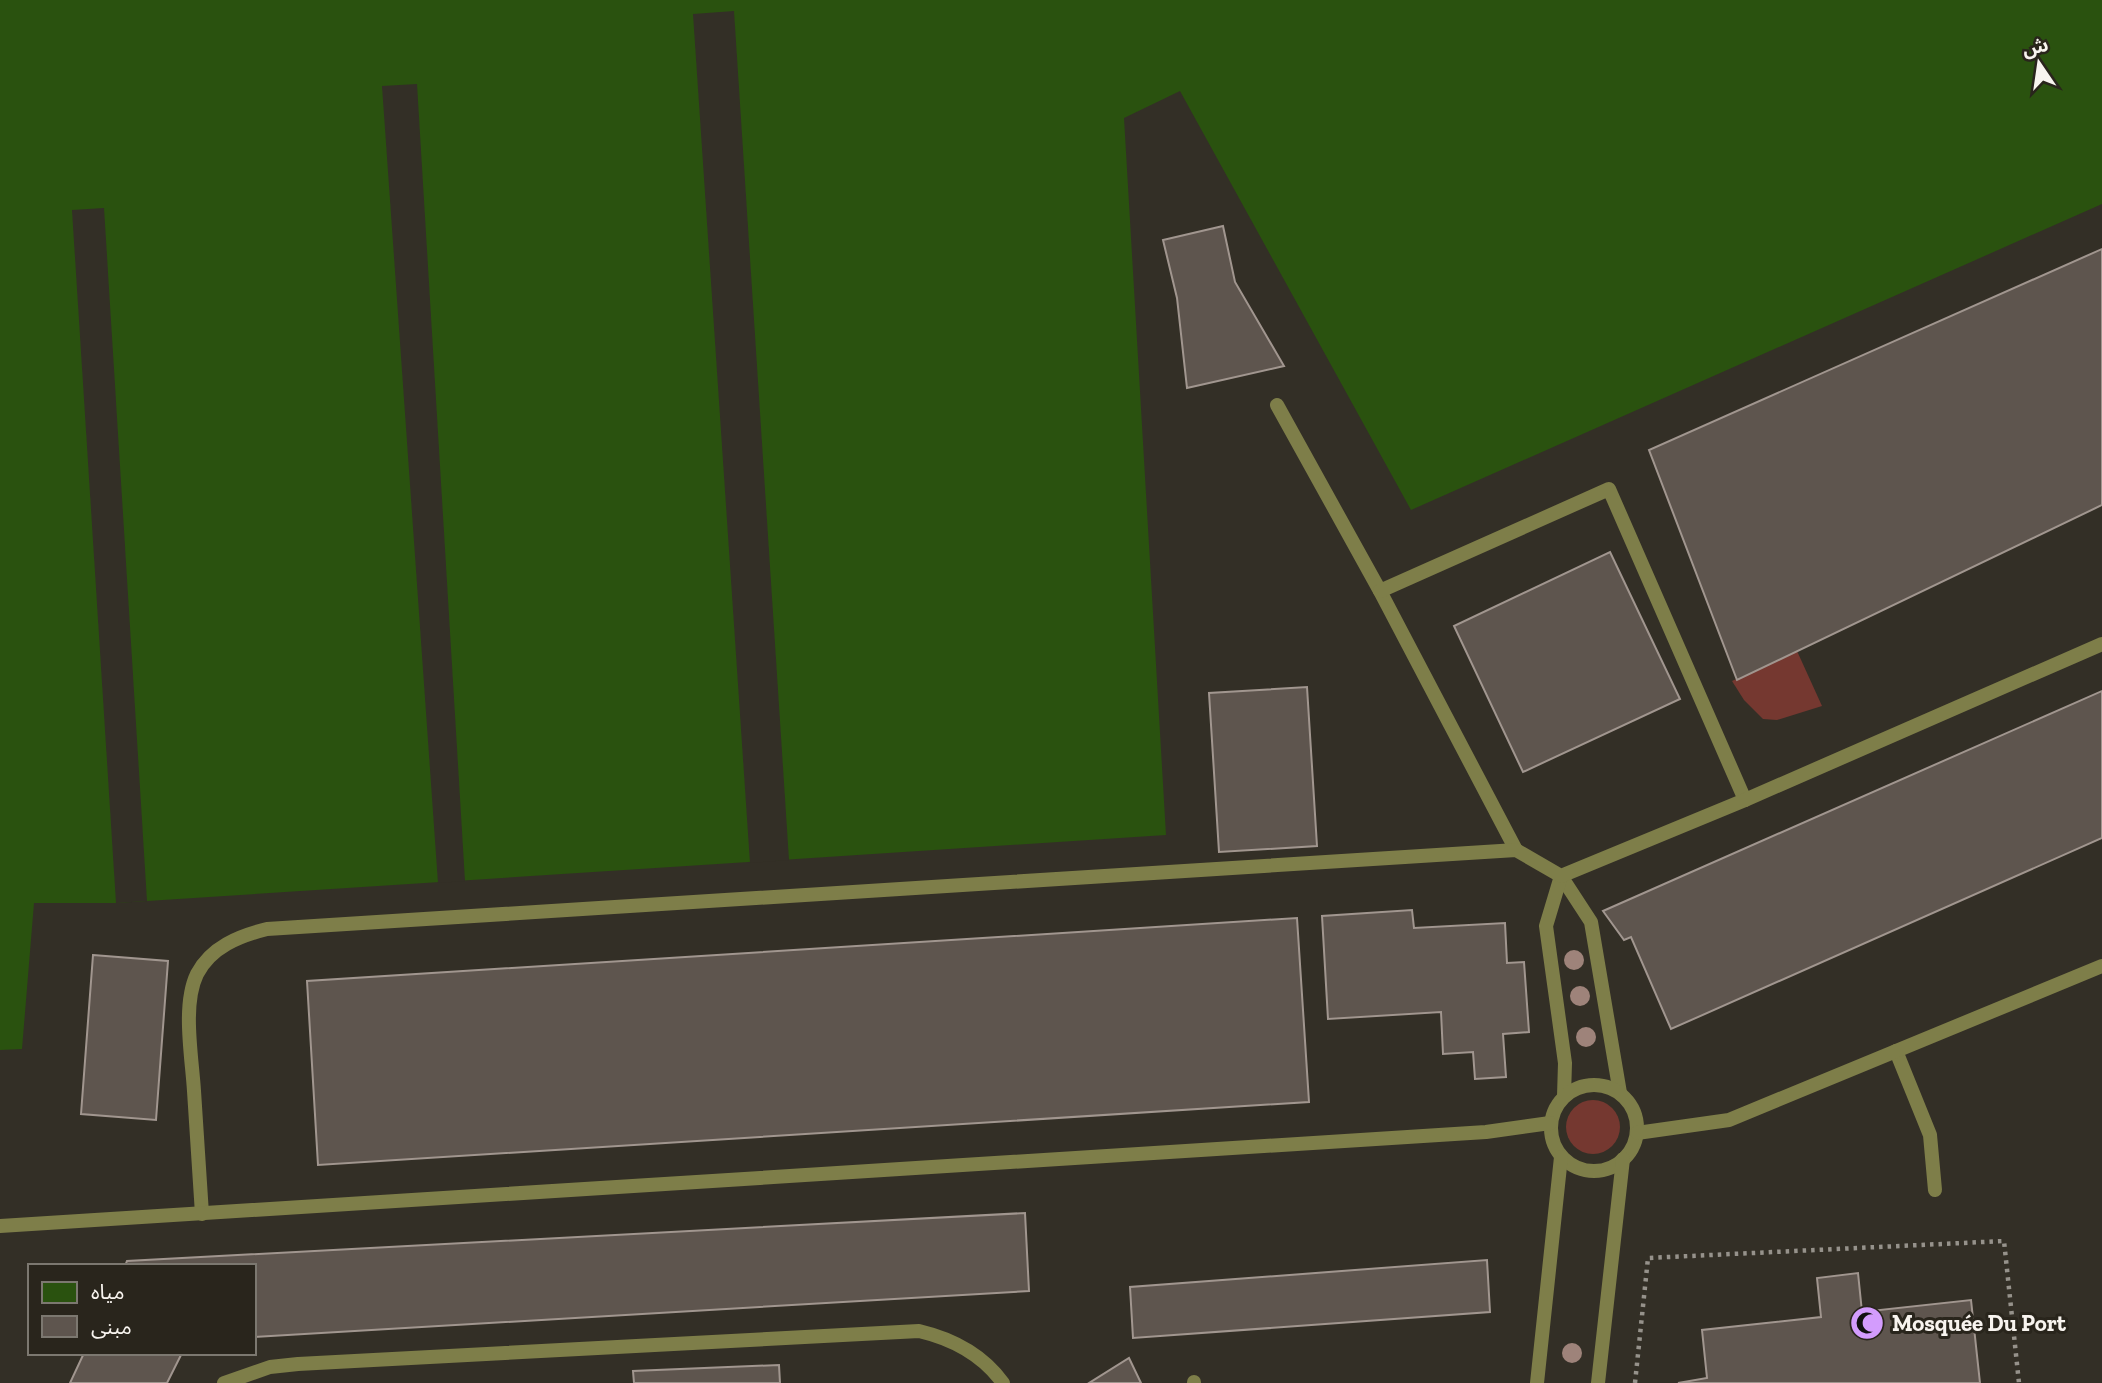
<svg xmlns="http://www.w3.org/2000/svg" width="2102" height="1383" font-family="'Zilla Slab','Noto Sans Arabic',serif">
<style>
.green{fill:#753830}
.water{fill:#2a520f}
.pier{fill:#332f26}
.building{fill:#5e554e;stroke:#a1968f;stroke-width:2}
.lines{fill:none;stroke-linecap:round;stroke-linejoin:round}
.path{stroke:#96928b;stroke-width:4.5;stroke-dasharray:3.5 5;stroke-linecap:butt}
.service{stroke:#7e7e49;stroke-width:14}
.tree{fill:#9e837a}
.labels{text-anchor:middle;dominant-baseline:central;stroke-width:6;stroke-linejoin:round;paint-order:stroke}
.poi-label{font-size:23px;font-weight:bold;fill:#f8f4ef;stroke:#29251c;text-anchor:start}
</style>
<rect width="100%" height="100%" fill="#332f26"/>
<g class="green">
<path d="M1797 651 1822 706 1777 720 1763 719 1744 700 1732 681Z"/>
<circle cx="1593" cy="1127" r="27"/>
</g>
<path class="water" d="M0 0H2102V204L1411 510 1180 91 1124 118 1166 835 116 903H34L22 1049 0 1050Z"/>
<g class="pier">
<path d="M734 11 789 860 750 863 693 14Z"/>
<path d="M417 84 465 881 438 883 382 86Z"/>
<path d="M104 208 147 901 116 903 72 210Z"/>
</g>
<g class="building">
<path d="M1223 226 1235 282 1284 366 1187 388 1177 298 1163 240Z"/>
<path d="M2102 249V505L1737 680 1649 450Z"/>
<path d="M1610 552 1680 699 1523 772 1454 626Z"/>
<path d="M1307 687 1317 846 1219 852 1209 693Z"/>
<path d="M2102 691V838L1671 1029 1631 937 1624 940 1603 911Z"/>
<path d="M1412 910 1414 928 1505 923 1507 963 1524 962 1529 1032 1503 1034 1506 1077 1475 1079 1473 1052 1443 1054 1441 1012 1328 1019 1322 916Z"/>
<path d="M1297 918 1309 1102 318 1165 307 981Z"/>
<path d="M93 955 168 961 156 1120 81 1114Z"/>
<path d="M1025 1213 1029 1291 254 1337V1266H125L127 1261Z"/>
<path d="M1487 1260 1490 1312 1133 1338 1130 1287Z"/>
<path d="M1858 1273 1862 1312 1971 1300 1980 1383H1678L1707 1378 1702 1330 1821 1317 1817 1278Z"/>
<path d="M84 1353H182L167 1383H70Z"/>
<path d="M1129 1358 1141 1383H1089Z"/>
<path d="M779 1365 780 1383H634L633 1371Z"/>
</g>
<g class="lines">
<path class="path" d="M1635 1383 1648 1258 2004 1241 2019 1383"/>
<g class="service">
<path d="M1277 405 1380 591 1516 850"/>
<path d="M1380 591 1609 489 1745 800"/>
<path d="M1561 876 1591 922 1620 1093"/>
<path d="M1561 876 1546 926 1565 1063 1564 1096"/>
<path d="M1896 1051 1930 1135 1935 1190"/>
<circle cx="1594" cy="1128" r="43"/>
<path d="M1637 1133 1729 1120 2102 966"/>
<path d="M202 1214C199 1173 197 1132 194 1091 192 1057 182 1005 197 974 211 947 239 936 267 929L1516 850 1561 876 1745 800 2102 644"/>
<path d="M0 1226 1486 1132 1550 1123"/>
<path d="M1194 1382V1383"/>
<path d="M224 1383 270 1367 298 1364 919 1331C953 1339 982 1354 1003 1383"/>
<path d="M1537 1383 1561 1157"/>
<path d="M1598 1383 1623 1159"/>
</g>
</g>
<g class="tree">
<circle cx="1574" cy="960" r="10"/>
<circle cx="1580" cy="996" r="10"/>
<circle cx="1586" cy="1037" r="10"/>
<circle cx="1572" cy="1353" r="10"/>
</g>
<defs>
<g id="mosque-disc" transform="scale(1.75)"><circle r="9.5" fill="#d39cfd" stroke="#29251c"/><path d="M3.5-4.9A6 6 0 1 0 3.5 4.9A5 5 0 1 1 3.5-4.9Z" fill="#111"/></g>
</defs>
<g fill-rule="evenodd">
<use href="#mosque-disc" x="1867" y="1323"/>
</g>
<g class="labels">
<g class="poi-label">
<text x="1892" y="1323">Mosquée Du Port</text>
</g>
</g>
<rect x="28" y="1264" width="228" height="91" fill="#29251c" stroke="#7c7870" stroke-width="2"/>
<rect x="42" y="1282" width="35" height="21" fill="#2a520f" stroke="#7c7870" stroke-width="2"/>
<text x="91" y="1299" font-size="21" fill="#f8f4ef">مياه</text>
<rect x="42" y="1316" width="35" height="21" fill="#5e554e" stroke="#7c7870" stroke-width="2"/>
<text x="91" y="1334" font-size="21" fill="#f8f4ef">مبنى</text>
<g transform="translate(2039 63) rotate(347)" stroke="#29251c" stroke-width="5" paint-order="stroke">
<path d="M0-5L12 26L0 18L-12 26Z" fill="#f8f4ef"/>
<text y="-10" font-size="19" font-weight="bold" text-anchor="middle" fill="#f8f4ef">ش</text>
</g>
</svg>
